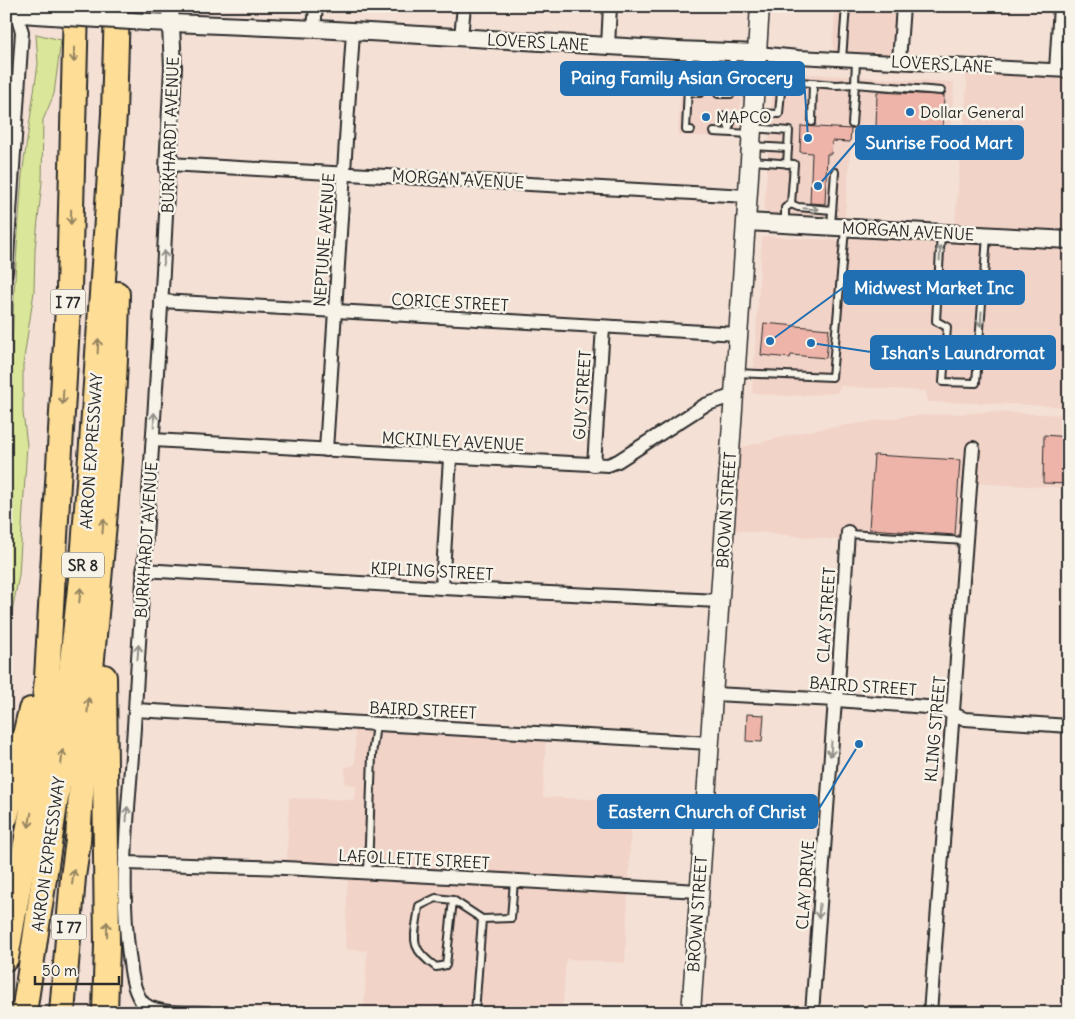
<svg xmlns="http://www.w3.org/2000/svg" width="1075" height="1019" font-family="Delius,sans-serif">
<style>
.built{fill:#f2d3c8}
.green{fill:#dae699;stroke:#828862}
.building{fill:#eeb4a9;stroke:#2b2b2b}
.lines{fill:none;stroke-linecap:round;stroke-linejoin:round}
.service-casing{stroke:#2b2b2b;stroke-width:10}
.minor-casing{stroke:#2b2b2b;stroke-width:16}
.tertiary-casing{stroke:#2b2b2b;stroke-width:20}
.secondary-casing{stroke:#2b2b2b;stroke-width:21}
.motorway-casing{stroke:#2b2b2b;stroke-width:28}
.service{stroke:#f7f3e8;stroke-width:6}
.minor{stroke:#f7f3e8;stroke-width:12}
.tertiary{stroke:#f7f3e8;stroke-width:16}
.secondary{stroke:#f7f3e8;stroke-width:18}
.motorway{stroke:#fedd96;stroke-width:24}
.tertiary-bridge-casing{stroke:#2b2b2b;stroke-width:20;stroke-linecap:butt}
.tertiary-bridge{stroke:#f7f3e8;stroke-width:16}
.oneway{stroke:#948460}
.oneway2{stroke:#918f8a}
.poi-dot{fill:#1f6fb2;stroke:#f7f3e8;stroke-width:2}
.labels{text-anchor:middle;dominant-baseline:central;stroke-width:5;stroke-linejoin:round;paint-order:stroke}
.shield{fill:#f7f3e8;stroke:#686764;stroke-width:1}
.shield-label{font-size:15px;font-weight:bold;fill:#2b2b2b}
.street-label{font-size:16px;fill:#2b2b2b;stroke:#f7f3e8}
.poi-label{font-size:16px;fill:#2b2b2b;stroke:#f7f3e8;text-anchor:start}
.leader{fill:none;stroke:#1f6fb2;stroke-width:2}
.callout-dot{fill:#1f6fb2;stroke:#f7f3e8;stroke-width:2}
.callout{fill:#1f6fb2;stroke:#1f6fb2;stroke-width:2}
.callout-label{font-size:18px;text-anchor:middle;font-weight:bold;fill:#fff}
</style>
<rect width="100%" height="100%" fill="#f4e0d5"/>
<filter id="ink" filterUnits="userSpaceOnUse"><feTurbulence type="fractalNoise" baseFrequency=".02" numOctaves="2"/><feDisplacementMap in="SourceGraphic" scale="10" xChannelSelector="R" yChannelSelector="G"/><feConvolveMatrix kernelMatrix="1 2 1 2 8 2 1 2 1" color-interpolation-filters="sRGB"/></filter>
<g filter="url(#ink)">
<g class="built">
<path d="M835 6H903L899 61 834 59 833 44Z"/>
<path d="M965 66 1069 71V407L989 403 927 402 926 391 840 386 837 393 787 396 752 393 762 239 764 236 850 241 852 228 954 233 967 86Z"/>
<path d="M682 68 743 71 738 138 678 135Z"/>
<path d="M774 72 954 82 951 135 852 129 845 217 768 213 764 210Z"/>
<path d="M988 412 1069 415V488L971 483 966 541 849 532 848 541 725 529 730 450 807 431 908 416Z"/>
<path d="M355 723 546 733 543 797 632 801 625 963 566 959 562 1013H364L367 951 345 949 348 872 285 868 287 857 289 798 355 800 356 786 345 784V768L355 764Z"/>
</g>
<path class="green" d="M36 34 61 40 54 94 43 120 42 182 35 249 34 292 23 365V413L27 445 19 575 6 642V443L10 412 14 292 22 175 38 64Z"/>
<g class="building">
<path d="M877 92 944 95 943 131 876 128Z"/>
<path d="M801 126 851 129 850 142 832 141 831 154H827L825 204 810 203 812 153 800 152Z"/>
<path d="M764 323 829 329 826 358 791 355 790 358 761 355Z"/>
<path d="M1044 435 1069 437V484L1043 483Z"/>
<path d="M874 455 960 460 955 535 869 529Z"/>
<path d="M747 714 764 715 762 742 746 741Z"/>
</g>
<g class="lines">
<g class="service-casing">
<g id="service">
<path d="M690 52 689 66 732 69 733 53"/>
<path d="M842 59 846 6"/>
<path d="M689 66 686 130H691"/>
<path d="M732 69 731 90 754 91"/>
<path d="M688 82 700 83"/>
<path d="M718 84H731"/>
<path d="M688 92 700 93"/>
<path d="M718 94H731"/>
<path d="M755 113 779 114 781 91 785 84 800 82 836 85 855 84 856 60"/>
<path d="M725 116 729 128 733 117"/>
<path d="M812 122 813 83"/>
<path d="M852 124 855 84 941 91"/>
<path d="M714 132 751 134"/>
<path d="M752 146 788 148 789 131 754 128"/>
<path d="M752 161 794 164 791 204 785 208V223"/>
<path d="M787 164 788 148"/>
<path d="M791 204 798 207 832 210"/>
<path d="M831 225 835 172"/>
<path d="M941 233 936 321 947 327 943 382 976 383 987 236"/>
<path d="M736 373 832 377 845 229"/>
<path d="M848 534 966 541"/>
<path d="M368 873 372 755 376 724"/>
<path d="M453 900 446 965 436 967C407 946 415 939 419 906L436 898 453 900 482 919"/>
<path d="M475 1013 482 919 511 918 514 881"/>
</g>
</g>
<g class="minor-casing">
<g id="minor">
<path d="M314 29 316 6"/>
<path d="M461 37 464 6"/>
<path d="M608 46 610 6"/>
<path d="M758 53 798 57 1069 71"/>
<path d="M899 61 903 6"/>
<path d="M1056 70 1060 6"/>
<path d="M169 164 747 196"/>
<path d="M168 169C161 350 145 530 135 710 131 791 118 873 129 955 131 969 132 986 140 999 149 1016 191 1012 208 1013"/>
<path d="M6 272 22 32 14 7"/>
<path d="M161 301 738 334"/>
<path d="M153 440 608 465 618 461 705 405 734 395"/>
<path d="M326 450 353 32"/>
<path d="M594 465 603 327"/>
<path d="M143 570 442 588 719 601"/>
<path d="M442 588 450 458"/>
<path d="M713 694 837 700 939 708 965 719 1069 726"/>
<path d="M837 700 848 532"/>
<path d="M135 710 710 743"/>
<path d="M126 863 285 868 699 891"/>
<path d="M812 1013 835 700"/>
<path d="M930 1013 973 448"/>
</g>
</g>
<g class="tertiary-casing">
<g id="tertiary">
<path d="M6 13 51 16"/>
<path d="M148 22 317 29 677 50 758 53"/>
<path d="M168 169 173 67 170 6"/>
<path d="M746 222 1069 240"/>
</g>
</g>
<g class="secondary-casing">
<path id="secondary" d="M691 1013 746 222 760 6"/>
</g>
<g class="motorway-casing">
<g id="motorway">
<path d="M104 677 107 945 105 1013"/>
<path d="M6 816 31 710"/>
<path d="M6 958 31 815 41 746 47 678 69 289 76 6"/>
<path d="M24 1013 61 764 83 560 92 444 114 114 117 6"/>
<path d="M62 1013 73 877 78 841C88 659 114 477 117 294"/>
</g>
</g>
<use href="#service" class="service"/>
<use href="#minor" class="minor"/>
<use href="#tertiary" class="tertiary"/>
<use href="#secondary" class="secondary"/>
<use href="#motorway" class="motorway"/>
<g class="tertiary-bridge-casing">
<path id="tertiary-bridge" d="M51 16 148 22"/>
</g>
<use href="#tertiary-bridge" class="tertiary-bridge"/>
</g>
<defs><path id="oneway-shaft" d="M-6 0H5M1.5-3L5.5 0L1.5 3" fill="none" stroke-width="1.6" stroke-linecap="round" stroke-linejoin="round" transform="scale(1.25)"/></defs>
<g class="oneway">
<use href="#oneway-shaft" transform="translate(74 55) rotate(91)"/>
<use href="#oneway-shaft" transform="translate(71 217) rotate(91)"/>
<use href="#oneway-shaft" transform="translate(98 346) rotate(-87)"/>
<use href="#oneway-shaft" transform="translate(63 397) rotate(93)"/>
<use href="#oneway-shaft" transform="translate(103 526) rotate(-86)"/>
<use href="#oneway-shaft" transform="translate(80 595) rotate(-84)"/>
<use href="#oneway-shaft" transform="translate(88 705) rotate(-86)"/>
<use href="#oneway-shaft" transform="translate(62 757) rotate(-83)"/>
<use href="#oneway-shaft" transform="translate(30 820) rotate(100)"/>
<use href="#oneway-shaft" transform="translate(73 877) rotate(-83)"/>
<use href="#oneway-shaft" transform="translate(107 929) rotate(-91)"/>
</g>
<g class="oneway2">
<use href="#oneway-shaft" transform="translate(811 209) rotate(5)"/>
<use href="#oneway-shaft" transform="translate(940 253) rotate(-87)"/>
<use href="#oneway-shaft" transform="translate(164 258) rotate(-86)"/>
<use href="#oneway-shaft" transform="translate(981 319) rotate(94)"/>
<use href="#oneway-shaft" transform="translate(154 420) rotate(-88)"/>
<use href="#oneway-shaft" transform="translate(138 652) rotate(-86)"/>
<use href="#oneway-shaft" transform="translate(831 749) rotate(94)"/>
<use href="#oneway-shaft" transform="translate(127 814) rotate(-86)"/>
<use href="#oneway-shaft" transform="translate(819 911) rotate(94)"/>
</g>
</g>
<g class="poi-dot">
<circle cx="910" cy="112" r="5"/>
<circle cx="706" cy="117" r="5"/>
</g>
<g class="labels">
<g class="shield">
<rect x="50.5" y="289.5" width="35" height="25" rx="4"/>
<rect x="62" y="552.5" width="42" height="25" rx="4"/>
<rect x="51.5" y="914.5" width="35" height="25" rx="4"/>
</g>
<g class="shield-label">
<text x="68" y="302">I 77</text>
<text x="83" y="565">SR 8</text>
<text x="69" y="927">I 77</text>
</g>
<g class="street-label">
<text transform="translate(538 42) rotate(3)">LOVERS LANE</text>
<text transform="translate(942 64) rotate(3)">LOVERS LANE</text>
<text transform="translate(170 135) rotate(-88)">BURKHARDT AVENUE</text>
<text transform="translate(458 179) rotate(3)">MORGAN AVENUE</text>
<text transform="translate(908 231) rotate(3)">MORGAN AVENUE</text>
<text transform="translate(324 240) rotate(-86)">NEPTUNE AVENUE</text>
<text transform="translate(450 302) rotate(3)">CORICE STREET</text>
<text transform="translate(582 395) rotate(-86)">GUY STREET</text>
<text transform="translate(453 441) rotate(3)">MCKINLEY AVENUE</text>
<text transform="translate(91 451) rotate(-86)">AKRON EXPRESSWAY</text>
<text transform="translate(726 510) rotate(-86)">BROWN STREET</text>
<text transform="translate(146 540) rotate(-86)">BURKHARDT AVENUE</text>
<text transform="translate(432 571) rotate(3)">KIPLING STREET</text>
<text transform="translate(826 615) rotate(-86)">CLAY STREET</text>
<text transform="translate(863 686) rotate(4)">BAIRD STREET</text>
<text transform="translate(423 710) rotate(3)">BAIRD STREET</text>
<text transform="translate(935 729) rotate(-85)">KLING STREET</text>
<text transform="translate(48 854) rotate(-82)">AKRON EXPRESSWAY</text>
<text transform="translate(414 859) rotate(3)">LAFOLLETTE STREET</text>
<text transform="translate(805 885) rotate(-86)">CLAY DRIVE</text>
<text transform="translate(697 914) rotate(-86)">BROWN STREET</text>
</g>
<g class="poi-label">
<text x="920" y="112">Dollar General</text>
<text x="716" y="117">MAPCO</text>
</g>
</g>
<path class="leader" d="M808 138L804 78M818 186L856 142M770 341L844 287M811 343L871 352M859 744L817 812"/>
<g class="callout-dot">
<circle cx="808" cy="138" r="5"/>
<circle cx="818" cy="186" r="5"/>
<circle cx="770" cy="341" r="5"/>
<circle cx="811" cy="343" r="5"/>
<circle cx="859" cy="744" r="5"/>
</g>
<g class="callout">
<rect x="561" y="62" width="243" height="33" rx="5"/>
<rect x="856" y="126" width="167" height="33" rx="5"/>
<rect x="844" y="271" width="180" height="33" rx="5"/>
<rect x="871" y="336" width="184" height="33" rx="5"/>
<rect x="598" y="795" width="219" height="33" rx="5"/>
</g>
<g class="callout-label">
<text x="682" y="84">Paing Family Asian Grocery</text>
<text x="939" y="149">Sunrise Food Mart</text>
<text x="934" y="294">Midwest Market Inc</text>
<text x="963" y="359">Ishan's Laundromat</text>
<text x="707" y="818">Eastern Church of Christ</text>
</g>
<rect width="1075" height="1019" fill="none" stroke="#f7f3e8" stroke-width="25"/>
<rect x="12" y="12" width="1050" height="994" fill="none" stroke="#2b2b2b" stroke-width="2" filter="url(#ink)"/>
<path d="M35 976v8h84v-8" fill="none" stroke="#2b2b2b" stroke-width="2.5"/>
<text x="42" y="976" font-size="15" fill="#2b2b2b" stroke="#f7f3e8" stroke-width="4" paint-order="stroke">50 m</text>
</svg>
